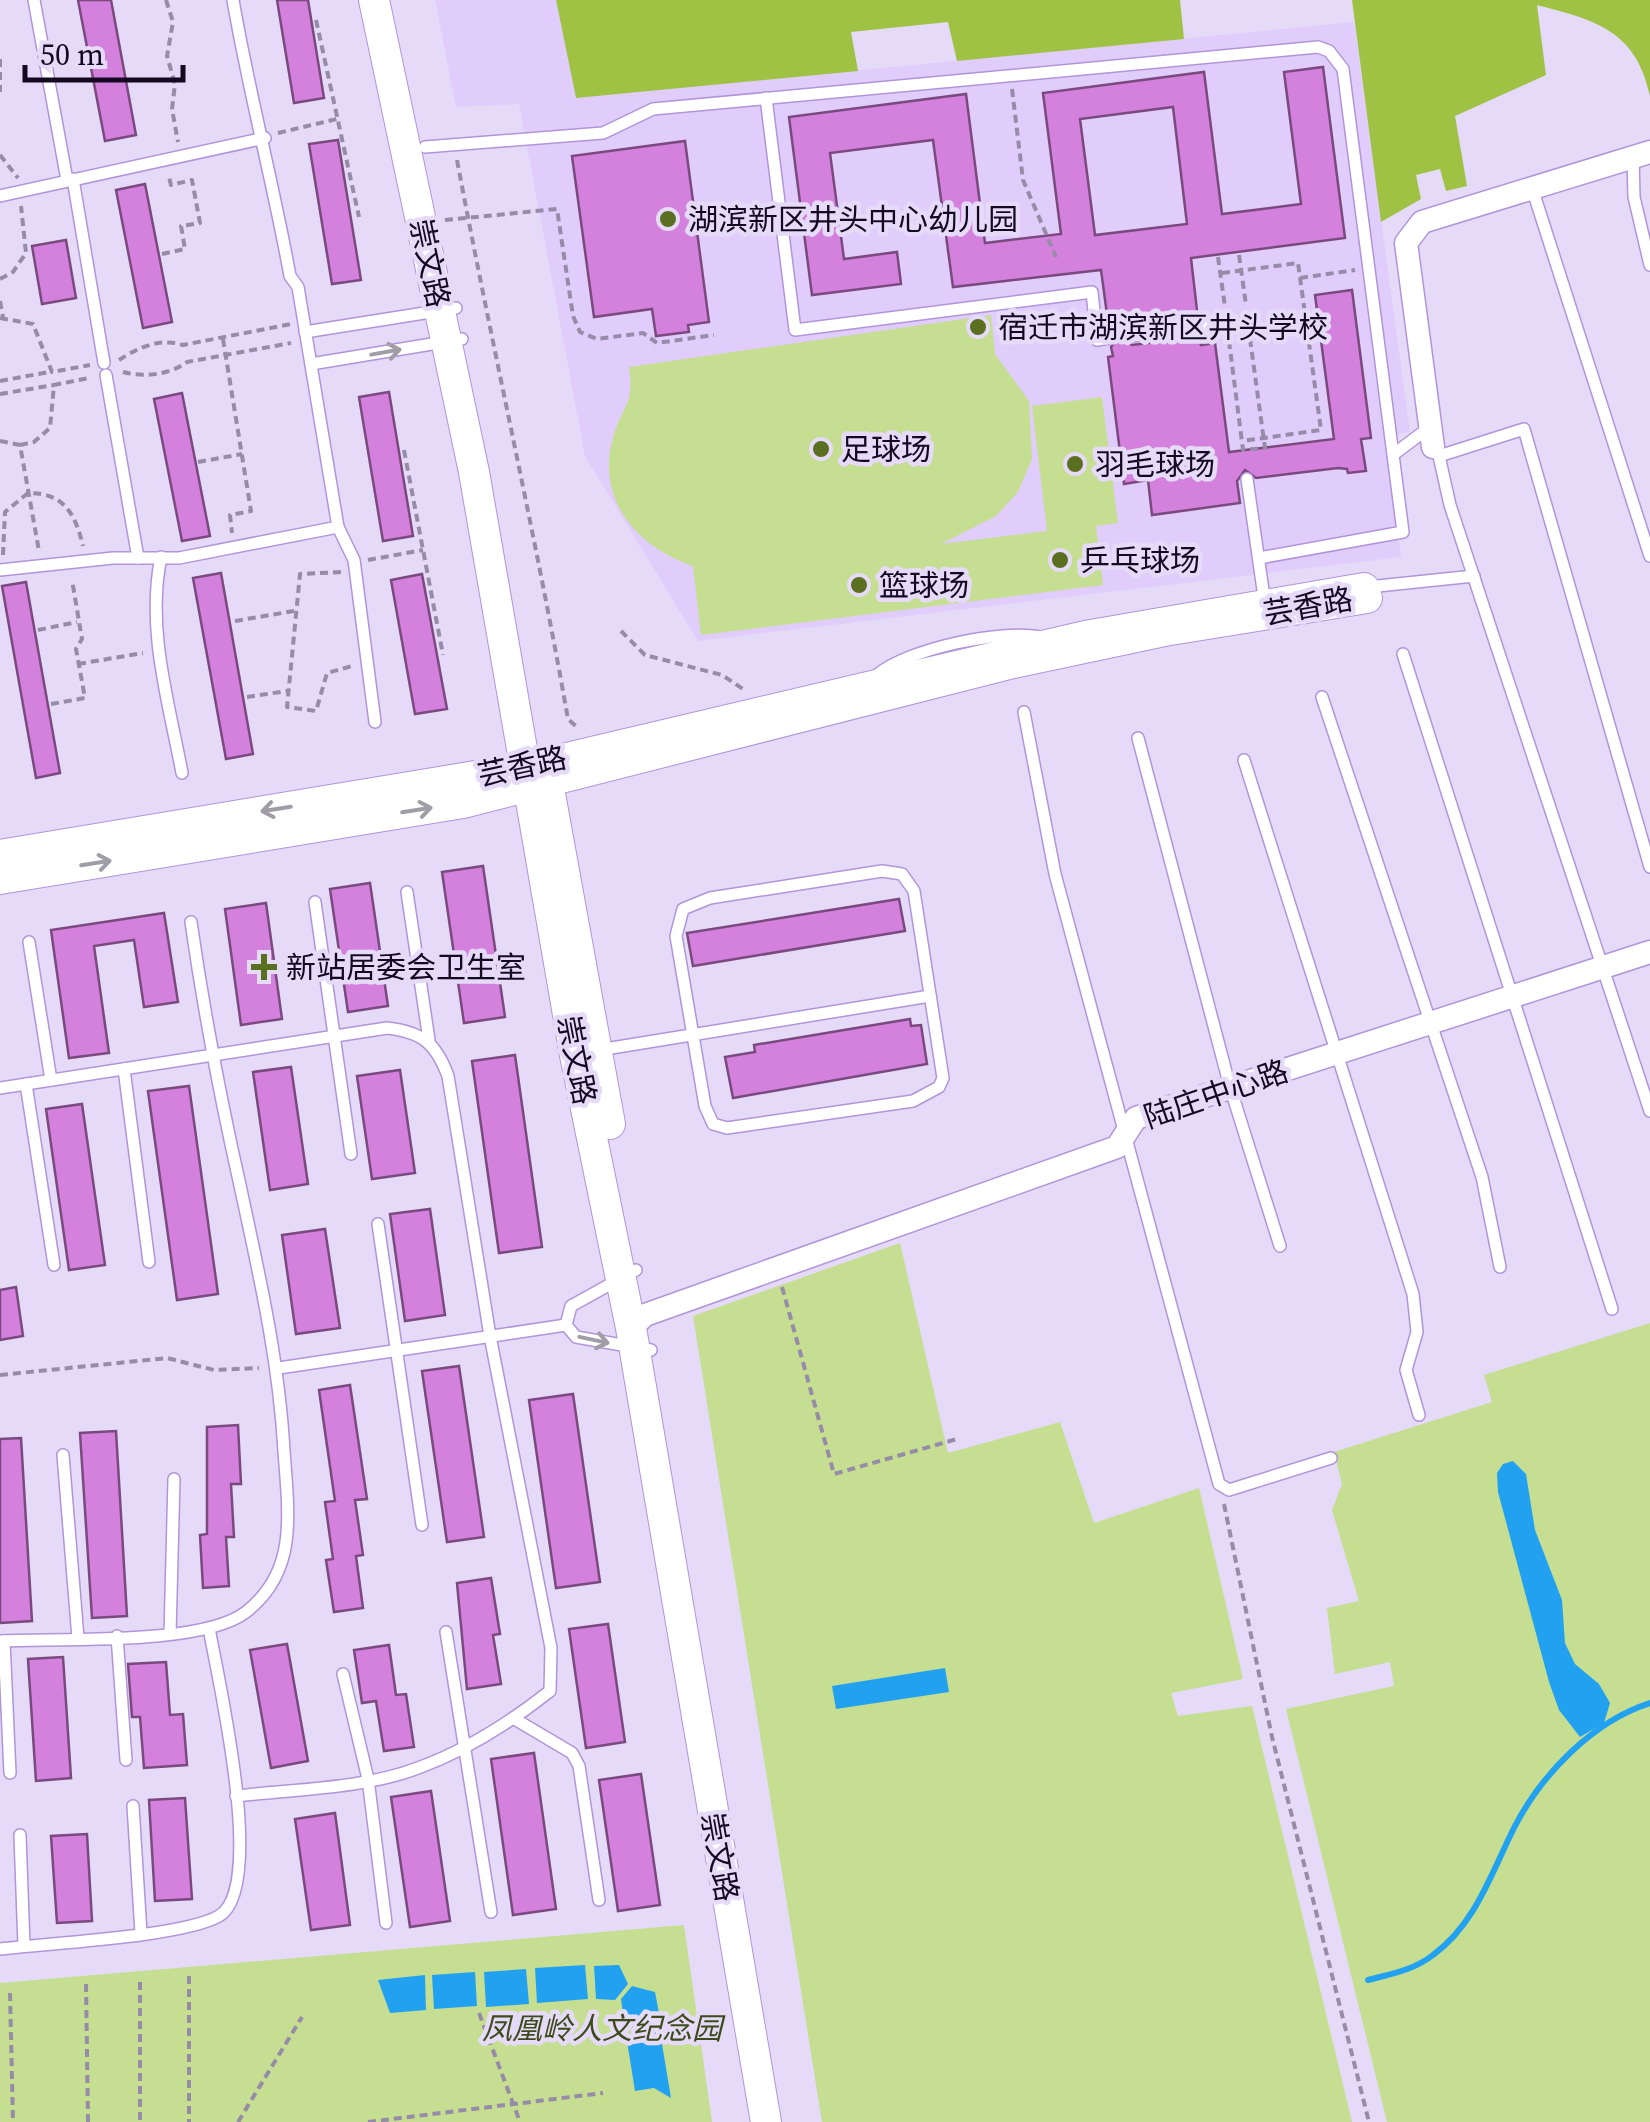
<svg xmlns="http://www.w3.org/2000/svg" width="1650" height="2122" font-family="'Source Serif 4','Noto Sans SC',serif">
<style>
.built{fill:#e0cdfc}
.green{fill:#c5de92}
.forest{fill:#9fc144}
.water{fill:#22a1f1}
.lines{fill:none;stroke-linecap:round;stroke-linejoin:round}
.stream{stroke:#22a1f1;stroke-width:6}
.building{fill:#d481de;stroke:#7a4a7f;stroke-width:2.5;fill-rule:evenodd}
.service-casing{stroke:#b195d8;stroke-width:14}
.minor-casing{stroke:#b195d8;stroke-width:25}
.tertiary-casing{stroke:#b195d8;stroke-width:32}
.path{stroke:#978ca7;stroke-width:4;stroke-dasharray:8 5;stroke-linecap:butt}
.service{stroke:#fff;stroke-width:11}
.minor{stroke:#fff;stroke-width:22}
.tertiary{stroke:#fff;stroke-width:30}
.oneway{stroke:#a19da7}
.poi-dot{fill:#5a6f1f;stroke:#e5daf7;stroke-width:4}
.labels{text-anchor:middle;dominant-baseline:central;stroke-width:9;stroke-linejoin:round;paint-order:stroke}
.poi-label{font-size:30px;fill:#150922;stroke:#e5daf7;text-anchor:start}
.street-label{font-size:30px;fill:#150922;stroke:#e5daf7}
.park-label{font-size:30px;font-style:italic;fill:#3d4b1a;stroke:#e5daf7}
</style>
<rect width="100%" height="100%" fill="#e5daf7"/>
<path class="built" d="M435 0H556L576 98 1354 22 1410 432 1385 436 1401 557 698 641 585 456 519 104 456 107Z"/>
<g class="green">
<path d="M991 315 995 354 1029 401 1032 459 1018 492 996 516 941 544 1047 531 1032 406 1102 397 1118 523 1096 526 1103 585 701 635 693 566C639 548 597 502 612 441 621 406 635 407 629 367Z"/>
<path d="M900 1243 948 1453 1060 1422 1094 1523 1199 1488 1243 1679 1171 1693 1178 1716 1252 1706 1352 2122H822L693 1316Z"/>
<path d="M1650 1323V2122H1387L1286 1709 1394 1686 1390 1662 1335 1674 1327 1608 1359 1601 1332 1510 1342 1484 1334 1452 1492 1402 1484 1375Z"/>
<path d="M684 1925 712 2122H0V1983Z"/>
</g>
<g class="forest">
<path d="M556 0H1180L1184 39 957 61 948 22 851 32 858 71 576 98Z"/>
<path d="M1352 0H1650V96C1636 30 1595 20 1537 5L1546 75 1455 116 1467 186 1446 191 1440 169 1416 175 1421 199 1381 222Z"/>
</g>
<g class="water">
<path d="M1513 1461 1526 1474 1535 1530 1562 1600 1565 1643 1575 1664 1599 1684 1610 1703 1604 1723 1580 1737 1559 1710 1549 1682 1498 1492 1497 1473 1503 1464Z"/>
<path d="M945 1668 949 1692 836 1709 832 1686Z"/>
<path d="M585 1965 588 1999 537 2003 535 1968Z"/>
<path d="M619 1965 628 1984 615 2000 596 1999 594 1966Z"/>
<path d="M526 1969 529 2004 486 2007 484 1972Z"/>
<path d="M475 1972 477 2006 434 2009 432 1975Z"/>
<path d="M425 1975 426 2010 390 2013 378 1980Z"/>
<path d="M632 1986 655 1992 661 2024 625 2028 621 1999Z"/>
<path d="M660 2032 671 2098 654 2088 635 2091 626 2035Z"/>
</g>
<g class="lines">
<path class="stream" d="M1368 1980C1391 1974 1414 1970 1433 1955 1476 1924 1492 1871 1515 1826 1542 1774 1593 1721 1650 1703"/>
</g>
<g class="building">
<path d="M78 0H111L136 135 105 141Z"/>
<path d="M277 0H308L324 98 294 103Z"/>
<path d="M1323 67 1345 238 1191 258 1198 319 1194 327 1201 345 1215 343 1229 452 1334 439 1315 295 1352 290 1371 438 1361 439 1366 471 1348 473 1347 469 1338 468 1256 478 1245 470 1237 481 1240 503 1152 515 1148 480 1124 484 1108 357 1113 356 1111 347 1118 337 1109 329 1101 270 953 287 933 140 830 153 844 259 897 252 901 284 812 295 789 117 966 94 985 243 1061 234 1043 93 1204 72 1222 214 1301 204 1284 72ZM1173 107 1187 224 1095 235 1080 119ZM1179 321 1188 330 1181 339 1132 345 1123 338 1130 327Z"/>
<path d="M338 140 361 280 332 284 309 144Z"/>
<path d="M685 141 709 322 688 325 689 332 656 336 652 309 594 317 572 156Z"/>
<path d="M145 184 172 322 143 328 116 190Z"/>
<path d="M66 240 76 298 42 304 32 246Z"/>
<path d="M389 392 413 536 383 541 359 397Z"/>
<path d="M182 393 210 536 182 541 154 399Z"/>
<path d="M221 573 253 754 226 759 193 578Z"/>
<path d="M422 574 447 709 415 714 391 580Z"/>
<path d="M26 582 60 773 36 778 2 586Z"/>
<path d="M483 866 505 1017 464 1023 442 872Z"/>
<path d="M370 883 388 1006 348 1012 330 889Z"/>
<path d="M899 899 905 931 693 966 687 933Z"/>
<path d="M266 903 282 1019 241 1025 225 909Z"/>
<path d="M164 913 178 1002 144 1007 134 940 94 946 109 1053 69 1058 51 930Z"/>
<path d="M910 1019 911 1026 921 1025 927 1064 733 1098 725 1057 755 1052 754 1045Z"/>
<path d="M515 1055 542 1247 499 1253 472 1061Z"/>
<path d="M291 1067 308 1184 270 1190 253 1072Z"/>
<path d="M400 1070 415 1173 372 1179 357 1076Z"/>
<path d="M189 1086 218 1294 177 1300 148 1091Z"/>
<path d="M82 1104 105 1265 69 1270 46 1109Z"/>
<path d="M430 1209 445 1315 405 1321 390 1214Z"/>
<path d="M325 1229 340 1328 296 1334 282 1235Z"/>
<path d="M16 1287 23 1336 0 1340V1290Z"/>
<path d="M459 1366 484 1537 447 1542 422 1371Z"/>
<path d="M350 1385 367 1499 355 1500 363 1555 356 1556 363 1608 334 1612 326 1560 333 1559 325 1502 335 1501 319 1390Z"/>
<path d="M573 1394 600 1582 556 1588 529 1400Z"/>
<path d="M238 1425 241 1484H231L234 1537H226L229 1586 203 1588 200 1535 207 1534V1427Z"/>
<path d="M116 1431 127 1616 92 1618 80 1433Z"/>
<path d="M21 1438 32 1621 0 1623V1439Z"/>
<path d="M491 1578 500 1634 493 1635 501 1684 467 1689 457 1583Z"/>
<path d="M608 1624 625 1742 586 1748 569 1629Z"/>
<path d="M287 1644 308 1761 271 1768 250 1650Z"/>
<path d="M389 1645 396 1695 406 1694 414 1747 384 1751 376 1701 362 1703 354 1650Z"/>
<path d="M63 1657 71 1778 36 1781 28 1659Z"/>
<path d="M166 1662 170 1715 183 1714 187 1765 144 1768 140 1717H132L128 1664Z"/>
<path d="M534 1753 556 1909 513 1915 491 1759Z"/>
<path d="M641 1774 660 1905 618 1911 599 1780Z"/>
<path d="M431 1791 450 1921 410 1927 391 1797Z"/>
<path d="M185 1798 192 1899 155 1901 149 1800Z"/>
<path d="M335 1813 350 1925 311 1930 295 1819Z"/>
<path d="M87 1834 92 1921 57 1923 51 1836Z"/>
</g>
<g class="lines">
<g class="service-casing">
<g id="service">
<path d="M34 0 67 180"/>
<path d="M766 98 795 330 1092 292 1097 340 1109 338"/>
<path d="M425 147 603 133 653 109 1318 47 1329 51 1343 69 1403 532 1259 558"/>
<path d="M1633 157 1634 197 1650 265"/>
<path d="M73 179 104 363"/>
<path d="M1532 188 1650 556"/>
<path d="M0 196 265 138"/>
<path d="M1203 327 1248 322"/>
<path d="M305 332 456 308"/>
<path d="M1132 336 1179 330"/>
<path d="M311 364 462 339"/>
<path d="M106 375 138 558"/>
<path d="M1435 450 1439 456 1524 429 1650 867"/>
<path d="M1394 454 1430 427"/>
<path d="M1439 456 1450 505 1650 1111"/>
<path d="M1247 479 1265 604"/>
<path d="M338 527 354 560 375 722"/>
<path d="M161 557C146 629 169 703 182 773"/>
<path d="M0 570 113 558H179L338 527 298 287 290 276C273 182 249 93 233 0"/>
<path d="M1368 587 1474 576"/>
<path d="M1403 654 1612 1309"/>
<path d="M877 675C908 649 1000 629 1040 637"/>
<path d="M1322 697 1482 1177 1500 1267"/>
<path d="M1024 712 1055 874 1219 1484 1229 1490 1331 1458"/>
<path d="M1138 738 1230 1087 1280 1246"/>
<path d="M1244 760 1413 1294 1417 1332 1406 1370 1419 1415"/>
<path d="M882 871 902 874 914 891 943 1078 939 1087 913 1101 727 1128 713 1124 705 1106 676 936 683 909 710 898Z"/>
<path d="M407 892 429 1040"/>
<path d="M315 902 351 1154"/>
<path d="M29 942 51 1080"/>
<path d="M599 1050 930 996"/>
<path d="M124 1069 149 1262"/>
<path d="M26 1084 54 1265"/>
<path d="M0 1088 387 1028C422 1032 436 1043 448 1076L490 1336 551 1648 550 1691C512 1721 465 1751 418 1768 363 1789 295 1789 236 1796"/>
<path d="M378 1224 422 1525"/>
<path d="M636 1270 571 1306 566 1325 576 1337 651 1350"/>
<path d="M279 1368 566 1325"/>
<path d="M63 1455 78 1638"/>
<path d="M446 1632 491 1912"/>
<path d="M170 1634 174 1479"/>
<path d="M117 1636 126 1760"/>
<path d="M0 1641C58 1638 202 1646 246 1612 269 1594 282 1571 286 1542 290 1513 286 1480 284 1451 279 1362 260 1278 241 1190 221 1101 204 1013 191 922"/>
<path d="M4 1641 10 1773"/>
<path d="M343 1674 368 1779 386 1923"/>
<path d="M513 1718 572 1753 579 1766 599 1900"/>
<path d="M133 1806 141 1933"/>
<path d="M20 1835 24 1946"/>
<path d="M0 1949C48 1943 182 1937 219 1916 267 1888 218 1679 209 1628"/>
</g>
</g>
<g class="minor-casing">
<g id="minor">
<path d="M1433 447 1406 243 1422 222 1650 152"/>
<path d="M631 1328 645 1315 1117 1147 1136 1118 1650 952"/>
</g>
</g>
<g class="tertiary-casing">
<g id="tertiary">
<path d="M374 0 474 472 575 1055 631 1328 766 2122"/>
<path d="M544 761 610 1124"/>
<path d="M0 855 524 768 1085 636 1364 588 1367 598 1164 631 1013 663 463 803 0 879"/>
</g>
</g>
<g class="path">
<path d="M166 0 173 22 167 56 175 84 172 109 178 142"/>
<path d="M316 20 359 217"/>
<path d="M0 59V92"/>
<path d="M1012 89 1023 180 1056 257"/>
<path d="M278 133 341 118"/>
<path d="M0 155 18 178"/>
<path d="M457 160C492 347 535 532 568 719L579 729"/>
<path d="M445 220 557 209 573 316 580 332 597 339 643 333 657 343 714 335"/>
<path d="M162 254 185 249 181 226 200 223 192 180 171 185 169 177"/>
<path d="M1239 255 1246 305"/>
<path d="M1218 257 1225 307"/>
<path d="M1222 273 1298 263 1321 430 1242 441"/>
<path d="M1300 278 1355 270"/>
<path d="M0 279 13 272 26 253 21 206"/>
<path d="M0 301 3 317"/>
<path d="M0 318 33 324 52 372 90 365"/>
<path d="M223 339 251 511 230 515 232 533"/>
<path d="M1229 341 1243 450 1265 448 1250 339"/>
<path d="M119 360C136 349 159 337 183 345L291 324"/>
<path d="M123 372C142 377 168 376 187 362L291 343"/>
<path d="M0 381 49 372"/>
<path d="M0 394 54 385"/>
<path d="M0 441 20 445 39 551"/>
<path d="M20 445 34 442 50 428 54 385 89 378"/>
<path d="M404 450 443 655"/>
<path d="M198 462 242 454"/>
<path d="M3 555 5 512 28 493C64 493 75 513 83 546"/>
<path d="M368 560 423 550"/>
<path d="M341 572 300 574 287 707 316 711 327 673 352 666"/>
<path d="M235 621 294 611"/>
<path d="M38 630 77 622"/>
<path d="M621 631 645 655 722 675 743 689"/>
<path d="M78 664 143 653"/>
<path d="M247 697 287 691"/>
<path d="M51 704 85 698 76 649 82 639 72 580"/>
<path d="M782 1287 834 1474 957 1439"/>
<path d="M0 1375 167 1358 214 1370 259 1368"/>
<path d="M1224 1504 1272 1737 1369 2122"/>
<path d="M189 1976V2122"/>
<path d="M140 1982V2122"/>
<path d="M86 1984 88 2122"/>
<path d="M10 1993 13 2122"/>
<path d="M479 2013 520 2122"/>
<path d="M238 2122 302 2017"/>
<path d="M368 2122 603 2093"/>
</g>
<use href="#service" class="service"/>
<use href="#minor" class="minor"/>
<use href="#tertiary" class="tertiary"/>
</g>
<defs><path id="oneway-shaft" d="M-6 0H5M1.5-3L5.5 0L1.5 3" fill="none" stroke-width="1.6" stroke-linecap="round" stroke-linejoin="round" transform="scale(2.5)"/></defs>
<g class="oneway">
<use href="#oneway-shaft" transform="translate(386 352) rotate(-10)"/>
<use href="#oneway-shaft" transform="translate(276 809) rotate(171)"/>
<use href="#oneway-shaft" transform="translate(417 810) rotate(-9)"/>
<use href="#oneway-shaft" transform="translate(96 863) rotate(-9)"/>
<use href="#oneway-shaft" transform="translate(594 1340) rotate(12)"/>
</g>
<g class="poi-dot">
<circle cx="668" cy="219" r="10"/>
<circle cx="978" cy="327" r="10"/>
<circle cx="821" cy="449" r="10"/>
<circle cx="1075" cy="464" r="10"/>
<circle cx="1060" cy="560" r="10"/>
<circle cx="859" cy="585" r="10"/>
<path d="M259 952h10v10h10v10h-10v10h-10v-10h-10v-10h10z"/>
</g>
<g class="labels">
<g class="poi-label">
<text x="688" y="219">湖滨新区井头中心幼儿园</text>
<text x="998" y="327">宿迁市湖滨新区井头学校</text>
<text x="841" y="449">足球场</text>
<text x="1095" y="464">羽毛球场</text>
<text x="1080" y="560">乒乓球场</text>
<text x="879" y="585">篮球场</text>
<text x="286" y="967">新站居委会卫生室</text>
</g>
<g class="street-label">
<text transform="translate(430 263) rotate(78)">崇文路</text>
<text transform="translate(1308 606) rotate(-10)">芸香路</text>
<text transform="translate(522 766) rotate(-12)">芸香路</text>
<text transform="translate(577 1060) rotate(79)">崇文路</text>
<text transform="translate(1216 1094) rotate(-19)">陆庄中心路</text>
<text transform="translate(720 1857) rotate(80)">崇文路</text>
</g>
<g class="park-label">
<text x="602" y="2028">凤凰岭人文纪念园</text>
</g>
</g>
<path d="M25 65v15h158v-15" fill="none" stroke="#150922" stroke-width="5"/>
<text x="40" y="65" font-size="30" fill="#150922" stroke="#e5daf7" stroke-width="8" paint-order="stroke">50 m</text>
</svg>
